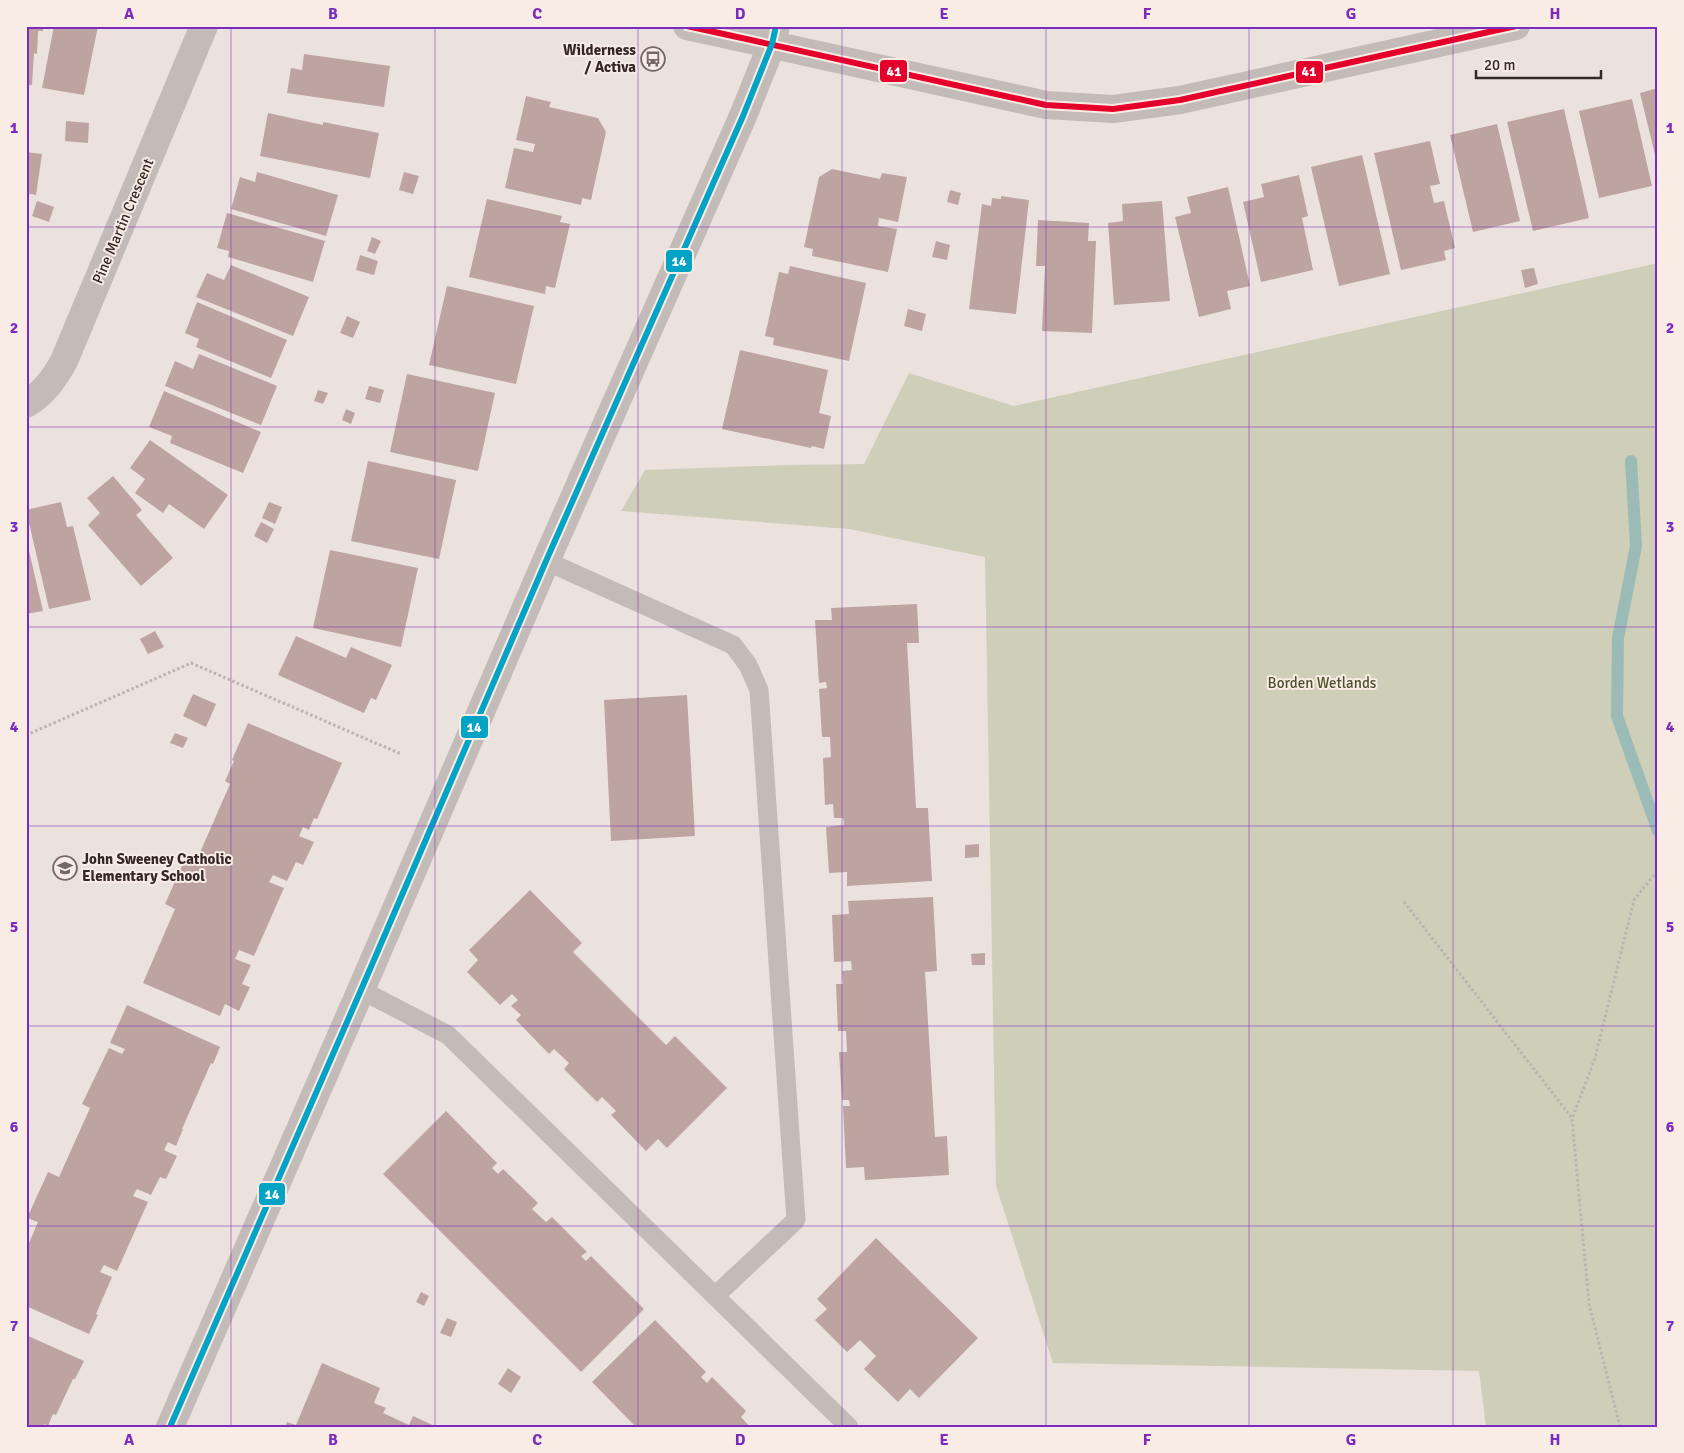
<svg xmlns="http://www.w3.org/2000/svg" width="1684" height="1453" font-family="Signika,sans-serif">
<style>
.green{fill:#cfceb9}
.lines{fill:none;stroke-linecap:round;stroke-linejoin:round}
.stream{stroke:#9bbcb6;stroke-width:12}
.building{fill:#bea4a0}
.path{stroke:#bcb3b0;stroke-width:3;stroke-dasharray:2.5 2.5;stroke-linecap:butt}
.service{stroke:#c3bbb8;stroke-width:19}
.minor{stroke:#c3bbb8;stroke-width:28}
.bus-1-casing{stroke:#f8ece5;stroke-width:10}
.bus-2-casing{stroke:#f8ece5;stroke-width:10}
.bus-1{stroke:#e4002b;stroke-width:6}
.bus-2{stroke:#03a3c6;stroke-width:6}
.grid{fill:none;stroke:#7b2cbf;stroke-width:1;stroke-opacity:0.55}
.labels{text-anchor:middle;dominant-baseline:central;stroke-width:4;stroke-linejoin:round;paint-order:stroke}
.poi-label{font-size:15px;font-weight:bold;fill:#342826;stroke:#f8ece5;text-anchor:end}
.street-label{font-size:15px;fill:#342826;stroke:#f8ece5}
.park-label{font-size:15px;fill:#4a512b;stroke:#f8ece5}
.line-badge{stroke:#f8ece5;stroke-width:2}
.badge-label{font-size:14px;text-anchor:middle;font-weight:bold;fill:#fff}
.neatline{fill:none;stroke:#7b2cbf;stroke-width:2}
.grid-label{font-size:16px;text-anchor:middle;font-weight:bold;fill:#7b2cbf}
</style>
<rect width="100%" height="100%" fill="#ebe2de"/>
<path class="green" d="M1658 263V1427H1486L1479 1371 1053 1363 996 1186 985 557 849 529 621 511 645 470 787 465 864 464 909 373 1014 406Z"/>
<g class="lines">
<path class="stream" d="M1631 461 1636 546 1618 638 1617 716 1658 831"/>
</g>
<g class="building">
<path d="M26 26H43V31H38L37 54 34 53 32 85H26Z"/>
<path d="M54 26H98L84 95 42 88Z"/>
<path d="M304 54 390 66 384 107 287 93 291 68 302 70Z"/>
<path d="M1658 88V163H1657L1640 93Z"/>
<path d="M526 96 551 102 549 107 598 118 606 132 591 200 582 198 581 205 505 188 514 148 533 152 535 144 516 140Z"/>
<path d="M1632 99 1652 186 1599 198 1579 111Z"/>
<path d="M1564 109 1589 218 1533 231 1507 122Z"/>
<path d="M268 113 323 125V122L379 133 370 178 260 156Z"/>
<path d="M66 121 89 123 88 143 65 141Z"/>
<path d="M1497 124 1520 221 1473 232 1450 135Z"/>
<path d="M1430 141 1440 184 1430 186 1434 203 1444 201 1455 248 1444 251 1446 260 1401 270 1374 153Z"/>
<path d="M26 152 42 154 36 195 26 193Z"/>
<path d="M1362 155 1390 274 1339 286 1311 167Z"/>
<path d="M832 169 880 179 882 173 907 177 898 222 879 218 878 226 897 229 888 272 812 256 813 249 804 247 819 177Z"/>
<path d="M257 172 338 195 326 236 231 209 240 177 255 182Z"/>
<path d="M404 172 419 176 413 194 399 190Z"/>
<path d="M1299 175 1308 216 1302 218 1313 270 1261 282 1243 202 1264 197 1261 184Z"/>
<path d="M1228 187 1250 286 1227 291 1231 309 1199 317 1175 217 1191 213 1187 197Z"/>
<path d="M950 190 961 193 958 205 947 202Z"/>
<path d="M1001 196 1029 200 1016 314 969 309 982 204 991 206 992 198 1001 199Z"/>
<path d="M487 199 562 216 560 222 570 224 555 288 546 286 545 294 469 277Z"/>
<path d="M37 201 54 207 49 222 32 216Z"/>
<path d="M1162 201 1170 301 1114 305 1108 223 1123 221 1122 204Z"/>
<path d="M227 213 325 241 313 282 228 257 229 251 217 248Z"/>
<path d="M1038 220 1089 223 1088 241H1096L1092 333 1042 331 1045 266H1036Z"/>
<path d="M372 237 381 241 375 254 367 251Z"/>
<path d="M936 241 950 245 947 260 932 257Z"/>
<path d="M360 255 378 261 374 275 356 270Z"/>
<path d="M231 265 309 297 293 336 196 297 207 273 224 280Z"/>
<path d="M790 266 866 283 849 361 773 345 774 338 765 336 779 272 788 274Z"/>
<path d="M1534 268 1538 284 1525 288 1521 270Z"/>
<path d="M447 286 534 306 516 384 429 365Z"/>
<path d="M197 302 287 340 271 378 196 347 199 339 185 333Z"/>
<path d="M908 309 926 314 922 331 904 326Z"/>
<path d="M347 316 360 322 353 338 340 333Z"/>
<path d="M740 350 828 370 819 413 831 416 824 449 812 446 811 448 722 429Z"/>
<path d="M199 354 277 386 261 425 165 386 175 361 193 369Z"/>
<path d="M407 374 495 393 478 471 390 452Z"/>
<path d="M369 386 384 390 380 403 365 399Z"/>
<path d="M318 390 328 393 323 404 314 401Z"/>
<path d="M164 391 261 432 243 473 170 443 172 436 149 427Z"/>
<path d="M346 409 355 413 351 424 342 420Z"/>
<path d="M150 440 228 495 204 529 169 504 163 513 135 493 145 479 130 468Z"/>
<path d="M368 461 456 480 439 559 351 541Z"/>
<path d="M113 476 142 510 136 515 173 558 141 586 88 525 100 513 87 498Z"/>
<path d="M61 502 67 527 73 526 91 600 49 609 26 510Z"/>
<path d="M269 502 282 507 275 524 262 518Z"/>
<path d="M261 522 274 529 267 543 254 536Z"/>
<path d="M26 538 43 611 26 614Z"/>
<path d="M330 550 418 568 401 647 313 628Z"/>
<path d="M917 604 919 643H907L916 808H928L932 881 847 886V872L829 873 826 827 844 825 843 818H834L833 804 825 805 823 758 831 757 830 737H822L819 689 827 688 826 682 819 683 815 620H832L831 608Z"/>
<path d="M155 631 164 647 148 654 140 639Z"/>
<path d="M296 636 346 658 351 647 392 665 376 700 371 698 364 713 278 675Z"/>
<path d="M193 694 216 704 206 727 183 716Z"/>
<path d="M687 695 695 836 611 841 604 700Z"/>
<path d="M248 723 342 763 317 819 314 818 309 830 303 827 299 836 314 842 303 865 296 862 287 881 273 875 269 882 284 888 254 956 239 950 235 959 251 965 242 984 250 987 239 1011 225 1004 220 1016 143 983 175 909 165 904 185 859 195 864 230 784 225 781 234 761 232 760Z"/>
<path d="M175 733 188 738 183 748 170 743Z"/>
<path d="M979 844V857L965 858V845Z"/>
<path d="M530 890 582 943 573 952 666 1045 675 1036 727 1088 667 1148 658 1139 646 1151 611 1115 616 1111 602 1097 597 1102 564 1069 569 1063 554 1049 549 1054 516 1020 521 1015 511 1006 518 1000 512 994 500 1005 467 972 478 960 469 950Z"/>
<path d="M933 897 937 971 925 972 935 1137 947 1136 949 1175 865 1180 864 1167 846 1168 843 1106H850L849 1100H842L839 1052H847L846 1031H838L836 984H843L842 971 852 970 851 961 834 962 832 915 849 914 848 901Z"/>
<path d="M985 953V965H972L971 954Z"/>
<path d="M127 1005 220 1047 213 1064 211 1063 182 1129H183L176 1146 168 1142 164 1150 177 1156 166 1179 160 1177 151 1195 137 1189 133 1196 148 1202 117 1271 104 1265 100 1272 112 1277 96 1314 98 1315 89 1334 26 1306V1250L38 1222 27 1218 48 1172 59 1177 90 1108 82 1104 109 1048 122 1054 125 1049 110 1043Z"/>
<path d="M446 1111 497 1163 492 1168 498 1174 503 1169 538 1203 532 1209 546 1222 552 1217 587 1252 581 1256 586 1261 591 1256 644 1309 581 1372 383 1174Z"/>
<path d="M876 1238 978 1338 919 1398 910 1389 898 1402 864 1369 876 1356 860 1340 847 1352 815 1320 827 1309 817 1299Z"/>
<path d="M421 1292 429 1296 424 1306 416 1302Z"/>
<path d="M447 1318 457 1322 451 1337 440 1333Z"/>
<path d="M655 1320 706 1372 701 1377 707 1383 712 1377 746 1411 741 1417 750 1427H636L592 1382Z"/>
<path d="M26 1335 84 1361 75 1379H73L56 1415 53 1414 48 1426 44 1424 43 1427H26Z"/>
<path d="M322 1363 380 1388 374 1403 386 1408 383 1413 409 1425 413 1416 437 1427H285L287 1422 296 1425Z"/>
<path d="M508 1368 521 1377 511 1393 498 1384Z"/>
</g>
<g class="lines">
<g class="path">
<path d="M26 735 191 663 401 754"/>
<path d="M1404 902 1572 1118"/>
<path d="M1620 1427 1589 1304 1572 1119 1595 1058 1634 900 1658 870"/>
</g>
<g class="service">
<path d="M546 561 733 645 748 665 759 690 796 1220 715 1296"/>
<path d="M361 990 448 1035 849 1427"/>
</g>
<g class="minor">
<path d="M687 26 1046 105 1113 109 1180 100 1516 26"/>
<path d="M26 404C44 393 54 379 64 361L204 26"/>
<path d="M170 1427 361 990 546 561 743 116 772 44 776 26"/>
</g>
<g class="bus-1-casing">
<path id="bus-1" d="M687 26 1046 105 1113 109 1180 100 1516 26"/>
</g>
<g class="bus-2-casing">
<path id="bus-2" d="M170 1427 361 990 546 561 743 116 772 44 776 26"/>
</g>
<use href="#bus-1" class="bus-1"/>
<use href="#bus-2" class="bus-2"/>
</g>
<path class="grid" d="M231 26V1427M435 26V1427M638 26V1427M842 26V1427M1046 26V1427M1249 26V1427M1453 26V1427M26 227H1658M26 427H1658M26 627H1658M26 826H1658M26 1026H1658M26 1226H1658"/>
<defs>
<g id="bus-ring" transform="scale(1.25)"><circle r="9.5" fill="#f8ece5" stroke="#746966" stroke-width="1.5"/><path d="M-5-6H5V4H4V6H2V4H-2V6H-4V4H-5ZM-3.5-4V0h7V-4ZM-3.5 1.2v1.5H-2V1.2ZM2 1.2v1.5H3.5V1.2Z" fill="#746966"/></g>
<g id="school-ring" transform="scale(1.25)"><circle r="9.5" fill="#f8ece5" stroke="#746966" stroke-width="1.5"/><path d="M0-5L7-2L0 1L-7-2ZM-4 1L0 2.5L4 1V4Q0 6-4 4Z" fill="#746966"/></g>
</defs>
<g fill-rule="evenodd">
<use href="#bus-ring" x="653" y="59"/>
<use href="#school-ring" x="65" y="868"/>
</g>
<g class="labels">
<g class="poi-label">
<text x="636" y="50">Wilderness<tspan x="636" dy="17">/ Activa</tspan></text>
<text x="82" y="859" text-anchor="start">John Sweeney Catholic<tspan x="82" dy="17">Elementary School</tspan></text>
</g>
<g class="street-label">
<text transform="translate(123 221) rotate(-67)">Pine Martin Crescent</text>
</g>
<g class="park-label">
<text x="1322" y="683">Borden Wetlands</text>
</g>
</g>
<g class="line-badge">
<rect x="879" y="59" width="29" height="24" rx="5" fill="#e4002b"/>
<rect x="1295" y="60" width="29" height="24" rx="5" fill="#e4002b"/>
<rect x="665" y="249" width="28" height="24" rx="5" fill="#03a3c6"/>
<rect x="460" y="715" width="29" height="24" rx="5" fill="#03a3c6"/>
<rect x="258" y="1182" width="28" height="24" rx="5" fill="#03a3c6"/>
</g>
<g class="badge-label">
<text x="894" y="76">41</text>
<text x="1309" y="76">41</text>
<text x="679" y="266">14</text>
<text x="474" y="732">14</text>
<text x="272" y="1199">14</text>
</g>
<rect width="1684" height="1453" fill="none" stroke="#f8ece5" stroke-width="55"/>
<path d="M1476 70v8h125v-8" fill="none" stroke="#342826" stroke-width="2.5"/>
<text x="1484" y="70" font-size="15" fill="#342826" stroke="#f8ece5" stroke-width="4" paint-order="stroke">20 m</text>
<rect x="28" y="28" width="1628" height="1398" class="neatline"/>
<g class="grid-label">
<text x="129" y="19">A</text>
<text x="333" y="19">B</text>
<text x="537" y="19">C</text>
<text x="740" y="19">D</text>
<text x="944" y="19">E</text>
<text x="1147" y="19">F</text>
<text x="1351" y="19">G</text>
<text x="1555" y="19">H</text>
<text x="14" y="133">1</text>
<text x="1670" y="133">1</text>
<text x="14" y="333">2</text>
<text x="1670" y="333">2</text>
<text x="14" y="532">3</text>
<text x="1670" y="532">3</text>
<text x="14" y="732">4</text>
<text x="1670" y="732">4</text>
<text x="14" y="932">5</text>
<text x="1670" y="932">5</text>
<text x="14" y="1132">6</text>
<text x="1670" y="1132">6</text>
<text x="14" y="1331">7</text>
<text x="1670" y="1331">7</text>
<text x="129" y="1445">A</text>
<text x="333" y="1445">B</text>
<text x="537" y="1445">C</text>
<text x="740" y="1445">D</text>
<text x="944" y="1445">E</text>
<text x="1147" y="1445">F</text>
<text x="1351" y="1445">G</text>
<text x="1555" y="1445">H</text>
</g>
</svg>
